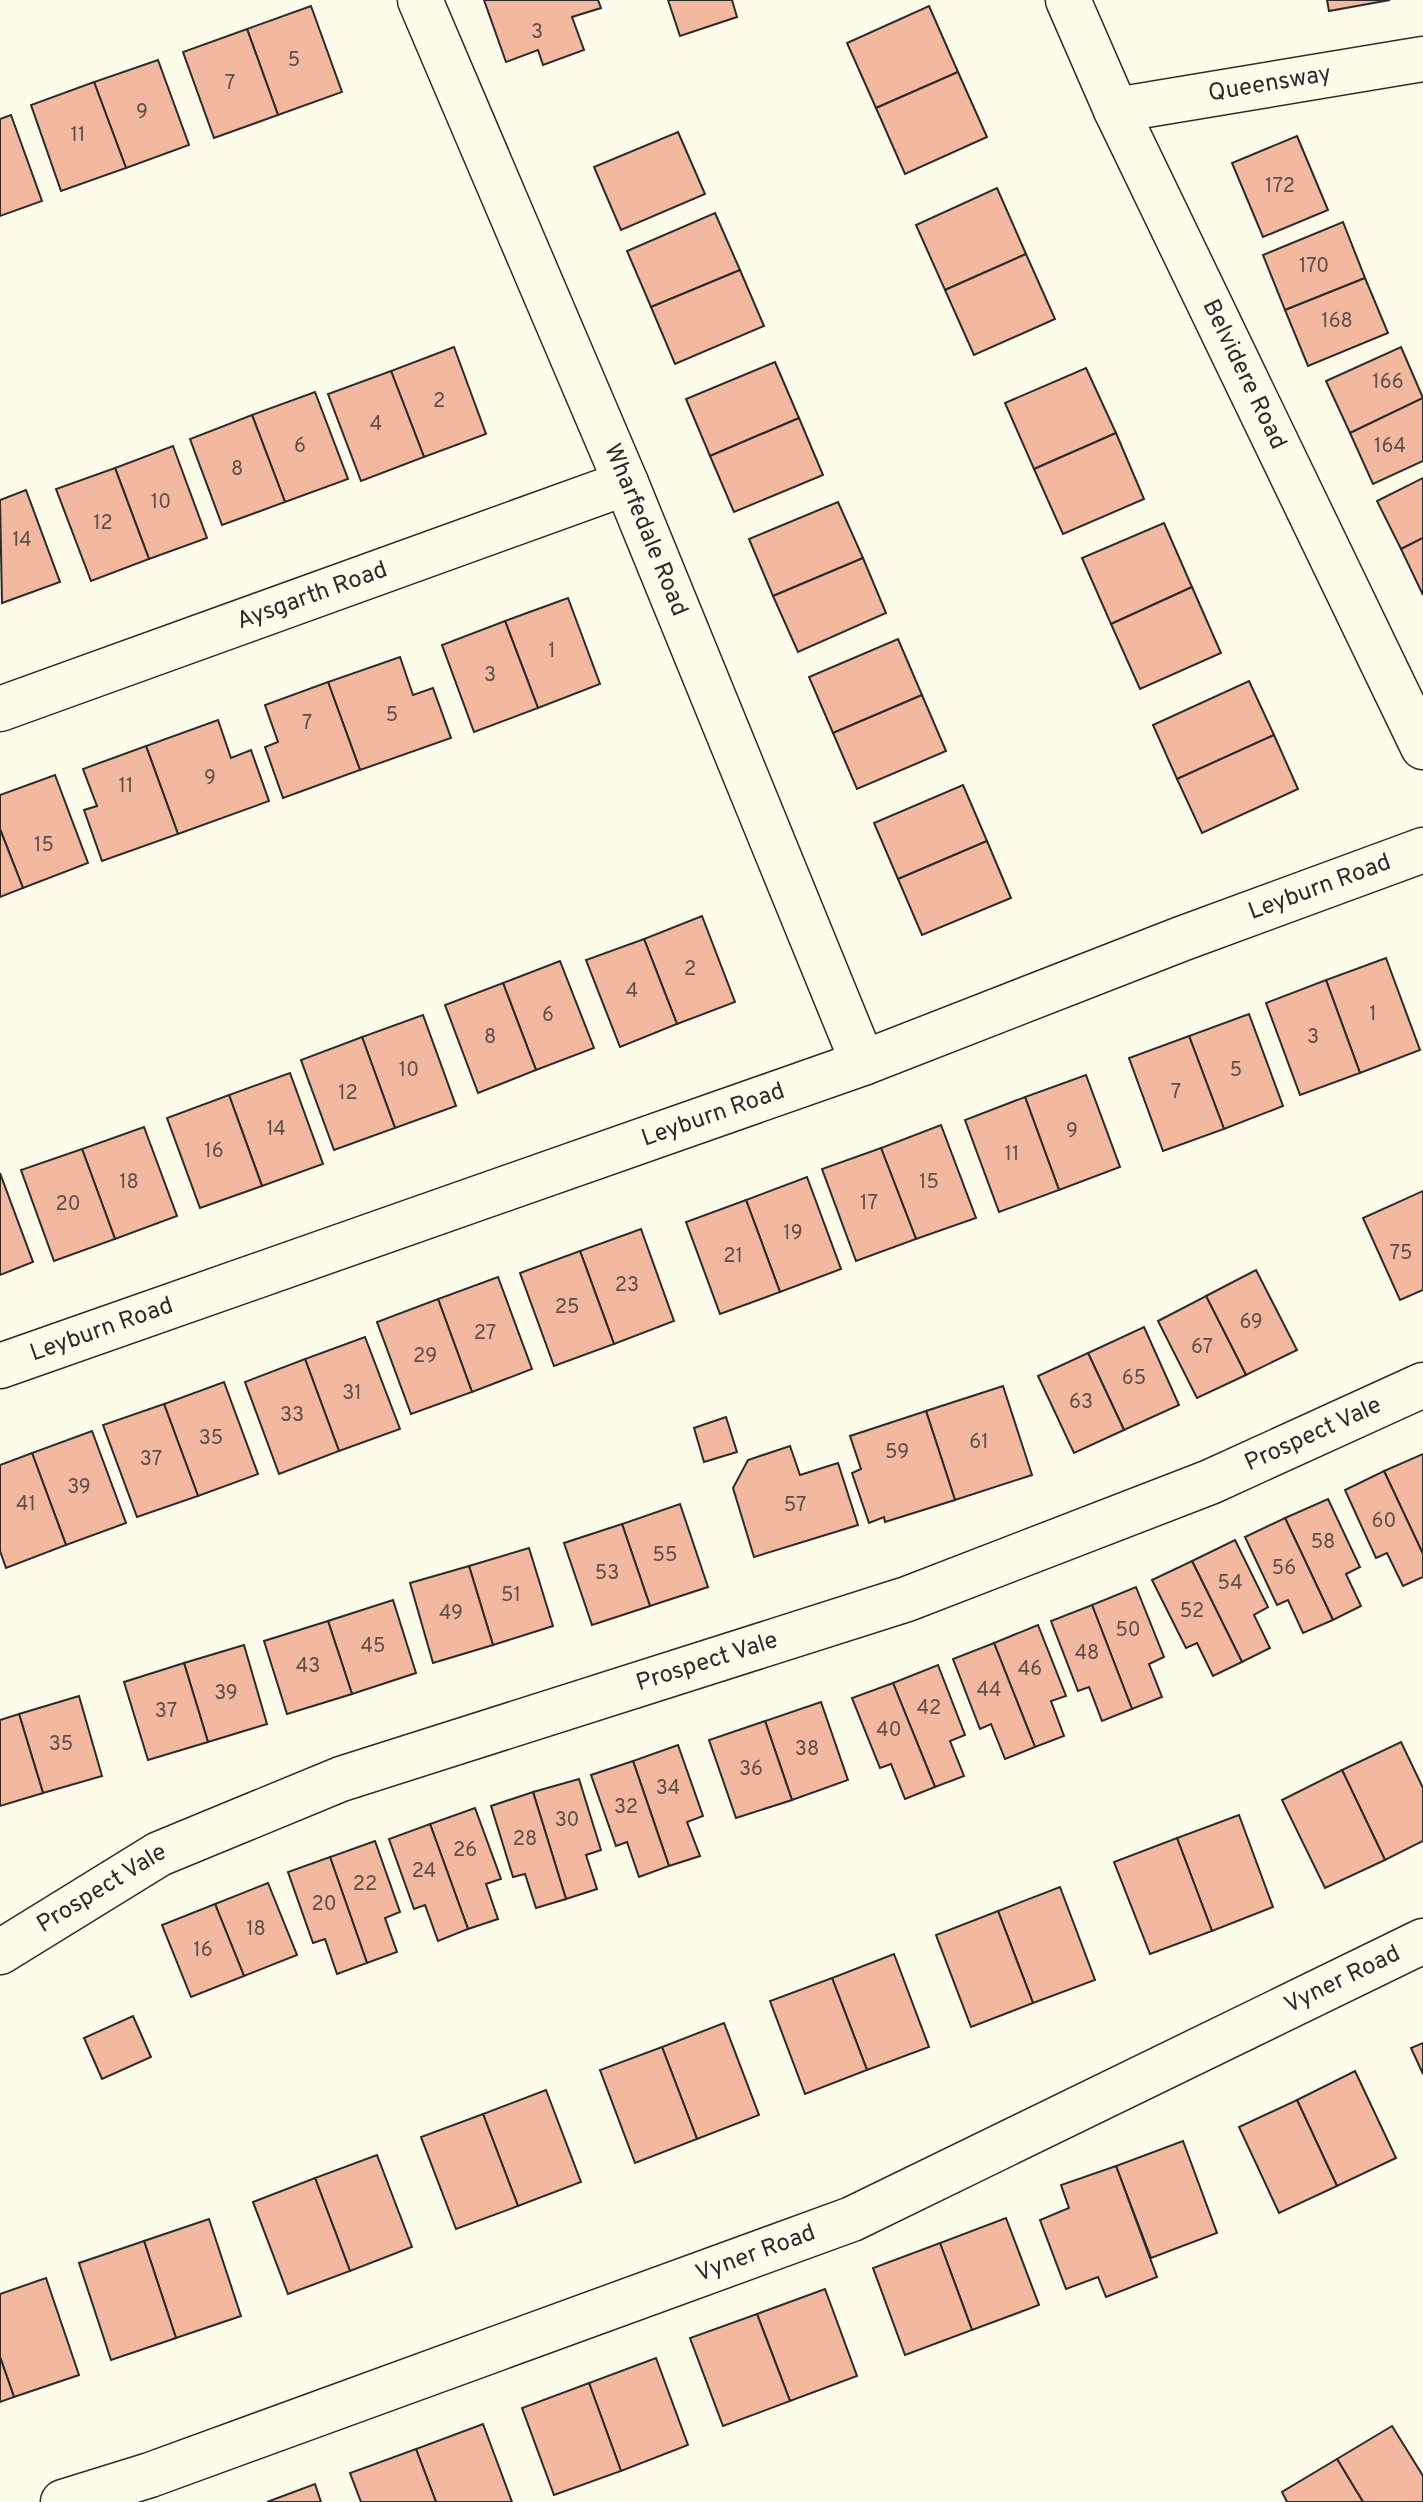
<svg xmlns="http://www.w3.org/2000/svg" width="1423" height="2502" font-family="Overpass,sans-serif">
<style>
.building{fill:#f2b8a0;stroke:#2b2b2b;stroke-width:2}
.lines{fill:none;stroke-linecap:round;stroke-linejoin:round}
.street-casing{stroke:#2b2b2b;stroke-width:47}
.street{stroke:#fdfbea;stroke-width:44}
.labels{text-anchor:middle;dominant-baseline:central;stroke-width:6;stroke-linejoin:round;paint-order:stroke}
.number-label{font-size:20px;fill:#5d4e48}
.street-label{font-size:24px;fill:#2b2b2b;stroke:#fdfbea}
</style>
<rect width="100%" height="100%" fill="#fdfbea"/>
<g class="building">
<path d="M484 0H598L601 8 572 17 584 50 543 65 538 50 506 62Z"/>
<path d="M668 0H732L737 17 680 36Z"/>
<path d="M1327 0H1390L1329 11Z"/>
<path d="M311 6 342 92 278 115 247 29Z"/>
<path d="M929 6 958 72 876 108 847 43Z"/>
<path d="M247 29 278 115 214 138 183 52Z"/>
<path d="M158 60 189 145 126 168 94 82Z"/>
<path d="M958 72 987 137 905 174 876 108Z"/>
<path d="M94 82 126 168 61 191 31 105Z"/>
<path d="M11 115 42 201 0 216V119Z"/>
<path d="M678 132 705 194 621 230 594 167Z"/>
<path d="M1297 136 1328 210 1263 237 1232 163Z"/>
<path d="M997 188 1026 254 945 290 916 225Z"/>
<path d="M715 213 740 270 651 307 627 251Z"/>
<path d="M1343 222 1365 278 1285 310 1263 255Z"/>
<path d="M1026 254 1055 319 974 355 945 290Z"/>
<path d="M740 270 764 326 675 364 651 307Z"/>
<path d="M1365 278 1388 333 1308 366 1285 310Z"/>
<path d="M454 347 486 434 424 457 391 371Z"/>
<path d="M1401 347 1423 398 1350 433 1326 381Z"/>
<path d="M775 362 799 418 710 456 686 399Z"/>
<path d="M1086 368 1116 433 1034 469 1005 403Z"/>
<path d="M391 371 424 457 361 481 328 394Z"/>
<path d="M315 392 348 479 285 502 252 415Z"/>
<path d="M1423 398V461L1373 484 1350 433Z"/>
<path d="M252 415 285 502 222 525 190 439Z"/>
<path d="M799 418 823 475 734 512 710 456Z"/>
<path d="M1116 433 1144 499 1063 534 1034 469Z"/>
<path d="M173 446 207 538 149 559 115 468Z"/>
<path d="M115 468 149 559 91 581 56 489Z"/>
<path d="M1423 478V538L1401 549 1377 501Z"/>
<path d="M26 490 60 582 2 603 0 500Z"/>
<path d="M838 502 863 558 773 596 749 539Z"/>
<path d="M1164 523 1192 587 1111 624 1082 558Z"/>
<path d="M1423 538V595L1401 549Z"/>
<path d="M863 558 886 613 798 652 773 596Z"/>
<path d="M1192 587 1221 653 1140 689 1111 624Z"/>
<path d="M568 598 600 684 538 708 505 621Z"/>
<path d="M505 621 538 708 474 732 442 645Z"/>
<path d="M898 639 922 695 833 733 809 677Z"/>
<path d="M400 657 413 695 433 688 451 738 360 770 328 682Z"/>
<path d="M1249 681 1274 735 1177 779 1153 725Z"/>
<path d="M328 682 360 770 283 798 265 747 278 742 265 705Z"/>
<path d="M922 695 946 751 857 789 833 733Z"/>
<path d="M218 720 231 758 251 750 269 801 178 834 146 746Z"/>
<path d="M1274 735 1298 789 1202 833 1177 779Z"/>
<path d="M146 746 178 834 102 861 84 810 97 806 83 769Z"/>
<path d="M55 775 88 863 23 888 0 829V795Z"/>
<path d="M963 785 987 841 898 879 874 823Z"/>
<path d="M0 829 23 888 0 897Z"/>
<path d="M987 841 1011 898 922 935 898 879Z"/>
<path d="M702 916 735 1002 677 1024 644 939Z"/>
<path d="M644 939 677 1024 620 1047 586 960Z"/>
<path d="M1386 958 1420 1050 1360 1073 1326 980Z"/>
<path d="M560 961 594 1048 536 1070 503 983Z"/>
<path d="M1326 980 1360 1073 1300 1095 1266 1003Z"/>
<path d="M503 983 536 1070 478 1093 445 1005Z"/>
<path d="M1249 1014 1283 1106 1224 1129 1189 1036Z"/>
<path d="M423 1015 456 1106 395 1128 362 1037Z"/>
<path d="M1189 1036 1224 1129 1163 1151 1129 1058Z"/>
<path d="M362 1037 395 1128 334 1150 301 1060Z"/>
<path d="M290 1073 323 1164 262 1186 229 1095Z"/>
<path d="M1086 1075 1120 1167 1059 1190 1025 1097Z"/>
<path d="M229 1095 262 1186 200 1208 167 1118Z"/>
<path d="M1025 1097 1059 1190 999 1212 965 1120Z"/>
<path d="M941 1125 976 1218 916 1239 881 1148Z"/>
<path d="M144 1127 177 1216 115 1239 82 1149Z"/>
<path d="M881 1148 916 1239 856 1261 822 1169Z"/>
<path d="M82 1149 115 1239 54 1261 21 1170Z"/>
<path d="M0 1173 33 1262 0 1275Z"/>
<path d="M807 1177 841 1269 780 1292 746 1200Z"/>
<path d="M1423 1191V1290L1400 1300 1363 1218Z"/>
<path d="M746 1200 780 1292 720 1314 686 1222Z"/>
<path d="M641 1229 674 1321 614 1344 580 1251Z"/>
<path d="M580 1251 614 1344 554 1366 520 1273Z"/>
<path d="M1256 1270 1297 1350 1246 1375 1206 1296Z"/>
<path d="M498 1277 532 1369 472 1392 438 1299Z"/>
<path d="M1206 1296 1246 1375 1197 1398 1158 1321Z"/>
<path d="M438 1299 472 1392 411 1414 377 1322Z"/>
<path d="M1144 1327 1179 1405 1124 1430 1088 1353Z"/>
<path d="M365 1337 400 1429 339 1451 305 1359Z"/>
<path d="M1088 1353 1124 1430 1074 1453 1038 1376Z"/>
<path d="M305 1359 339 1451 279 1474 245 1382Z"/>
<path d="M224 1382 258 1474 198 1496 164 1404Z"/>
<path d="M1003 1386 1032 1475 955 1500 926 1411Z"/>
<path d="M164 1404 198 1496 137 1517 103 1425Z"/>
<path d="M926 1411 955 1500 885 1522 884 1517 869 1523 852 1473 861 1469 850 1436Z"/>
<path d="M726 1417 737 1452 704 1462 694 1428Z"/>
<path d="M92 1431 126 1523 66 1545 32 1453Z"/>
<path d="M790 1446 800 1475 838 1463 858 1525 754 1557 733 1488 748 1460Z"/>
<path d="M32 1453 66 1545 6 1568 0 1551V1465Z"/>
<path d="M1423 1454V1554L1384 1471Z"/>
<path d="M1384 1471 1423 1554V1577L1403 1586 1387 1553 1376 1558 1345 1490Z"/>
<path d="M1328 1499 1360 1567 1346 1574 1361 1606 1333 1620 1285 1518Z"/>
<path d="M680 1504 708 1587 650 1606 622 1524Z"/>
<path d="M1285 1518 1333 1620 1303 1633 1288 1600 1277 1605 1245 1537Z"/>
<path d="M622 1524 650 1606 592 1625 564 1543Z"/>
<path d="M1235 1540 1268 1607 1254 1615 1270 1648 1242 1662 1192 1561Z"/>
<path d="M529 1548 553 1626 493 1645 469 1566Z"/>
<path d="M1192 1561 1242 1662 1213 1676 1197 1643 1186 1648 1152 1580Z"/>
<path d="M469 1566 493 1645 433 1663 410 1583Z"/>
<path d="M1136 1587 1164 1657 1149 1664 1162 1697 1132 1709 1092 1605Z"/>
<path d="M393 1600 416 1673 352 1694 328 1621Z"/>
<path d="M1092 1605 1132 1709 1102 1721 1089 1687 1078 1691 1051 1621Z"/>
<path d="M328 1621 352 1694 287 1714 264 1641Z"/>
<path d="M1038 1625 1066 1696 1051 1701 1064 1736 1035 1747 994 1643Z"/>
<path d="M994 1643 1035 1747 1005 1759 991 1724 980 1729 953 1659Z"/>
<path d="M244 1645 267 1724 208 1742 184 1663Z"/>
<path d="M184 1663 208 1742 148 1760 124 1682Z"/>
<path d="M938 1665 965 1735 950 1741 964 1776 935 1787 893 1683Z"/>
<path d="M893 1683 935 1787 905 1799 891 1764 880 1768 852 1698Z"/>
<path d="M79 1696 102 1776 43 1793 19 1714Z"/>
<path d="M821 1702 848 1780 792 1800 765 1721Z"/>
<path d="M19 1714 43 1793 0 1806V1720Z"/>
<path d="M765 1721 792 1800 736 1818 709 1740Z"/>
<path d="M1401 1742 1423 1788V1841L1385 1860 1342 1770Z"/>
<path d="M678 1745 703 1816 687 1822 700 1856 669 1866 633 1761Z"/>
<path d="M633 1761 669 1866 639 1877 627 1842 616 1846 591 1775Z"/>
<path d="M1342 1770 1385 1860 1325 1888 1282 1800Z"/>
<path d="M579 1779 601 1850 586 1855 597 1889 566 1899 533 1792Z"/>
<path d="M533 1792 566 1899 536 1908 525 1874 513 1877 491 1806Z"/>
<path d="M475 1808 501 1879 486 1884 498 1919 468 1929 430 1824Z"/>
<path d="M1239 1815 1273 1907 1212 1931 1177 1838Z"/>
<path d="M430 1824 468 1929 438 1941 425 1905 414 1909 389 1839Z"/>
<path d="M1177 1838 1212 1931 1150 1954 1114 1862Z"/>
<path d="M375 1841 400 1912 385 1918 397 1952 367 1963 330 1857Z"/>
<path d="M330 1857 367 1963 337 1974 325 1939 313 1943 288 1872Z"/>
<path d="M268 1883 297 1955 244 1976 215 1904Z"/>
<path d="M1060 1887 1095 1980 1033 2003 998 1911Z"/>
<path d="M215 1904 244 1976 191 1997 162 1925Z"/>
<path d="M998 1911 1033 2003 971 2027 936 1935Z"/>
<path d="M894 1954 929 2047 867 2070 832 1978Z"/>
<path d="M832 1978 867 2070 805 2094 770 2001Z"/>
<path d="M133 2016 151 2057 102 2079 84 2038Z"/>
<path d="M724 2023 759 2115 697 2139 662 2047Z"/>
<path d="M1423 2043V2074L1411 2048Z"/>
<path d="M662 2047 697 2139 635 2163 600 2070Z"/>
<path d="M1355 2071 1396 2158 1337 2186 1297 2100Z"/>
<path d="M546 2090 581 2182 518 2206 483 2114Z"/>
<path d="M1297 2100 1337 2186 1279 2213 1239 2127Z"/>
<path d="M483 2114 518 2206 456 2229 421 2137Z"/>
<path d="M1183 2141 1217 2233 1151 2258 1116 2166Z"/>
<path d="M377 2155 412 2247 350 2271 315 2178Z"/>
<path d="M1116 2166 1157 2277 1106 2297 1098 2277 1066 2289 1040 2220 1069 2208 1061 2185Z"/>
<path d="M315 2178 350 2271 288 2294 253 2202Z"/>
<path d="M1006 2218 1039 2305 972 2330 940 2243Z"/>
<path d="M209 2219 241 2316 176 2338 144 2241Z"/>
<path d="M144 2241 176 2338 111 2360 79 2263Z"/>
<path d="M940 2243 972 2330 905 2355 873 2268Z"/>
<path d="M46 2278 79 2375 14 2397 0 2357V2294Z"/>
<path d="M825 2289 857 2376 790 2401 757 2314Z"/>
<path d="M757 2314 790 2401 723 2426 690 2338Z"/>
<path d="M0 2357 14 2397 0 2402Z"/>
<path d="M656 2358 688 2445 621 2471 589 2383Z"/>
<path d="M589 2383 621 2471 554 2495 522 2408Z"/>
<path d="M483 2424 512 2502H436L416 2449Z"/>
<path d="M1392 2426 1423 2476V2502H1363L1337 2459Z"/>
<path d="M416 2449 436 2502H361L350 2473Z"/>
<path d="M1337 2459 1363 2502H1287L1282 2492Z"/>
<path d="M315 2484 321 2502H267Z"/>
</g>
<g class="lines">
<g class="street-casing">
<g id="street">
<path id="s1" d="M420 0 626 483 863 1063"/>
<path id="s2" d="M1068 0 1116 110 1423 747"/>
<path id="s3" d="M1116 110 1423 59"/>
<path id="s4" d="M0 709 626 483"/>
<path id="s5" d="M0 1366 863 1063 1181 939 1423 850"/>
<path id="s6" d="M0 1952 159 1854 341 1779 907 1599 1210 1482 1423 1385"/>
<path id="s7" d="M63 2502 150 2475 852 2219 1423 1941"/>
</g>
</g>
<use href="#street" class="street"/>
</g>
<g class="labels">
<g class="number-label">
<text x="537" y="33">3</text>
<text x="294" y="61">5</text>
<text x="230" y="84">7</text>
<text x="142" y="113">9</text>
<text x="78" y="136">11</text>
<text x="1280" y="187">172</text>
<text x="1314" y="267">170</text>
<text x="1337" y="322">168</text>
<text x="1388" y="383">166</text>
<text x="439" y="402">2</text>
<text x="376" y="425">4</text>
<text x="300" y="447">6</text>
<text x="1390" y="447">164</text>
<text x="237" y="470">8</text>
<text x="161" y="503">10</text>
<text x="103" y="524">12</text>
<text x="22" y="541">14</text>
<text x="552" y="652">1</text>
<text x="490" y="676">3</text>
<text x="392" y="716">5</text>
<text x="307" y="724">7</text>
<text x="210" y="779">9</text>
<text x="126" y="787">11</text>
<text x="44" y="846">15</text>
<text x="690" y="970">2</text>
<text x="632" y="992">4</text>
<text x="1373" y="1015">1</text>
<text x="548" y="1016">6</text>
<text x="490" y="1038">8</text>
<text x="1313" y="1038">3</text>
<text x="409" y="1071">10</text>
<text x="1236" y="1071">5</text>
<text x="1176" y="1093">7</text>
<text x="348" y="1094">12</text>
<text x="276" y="1130">14</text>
<text x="1072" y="1132">9</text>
<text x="214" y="1152">16</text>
<text x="1012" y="1155">11</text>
<text x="129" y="1183">18</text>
<text x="929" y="1183">15</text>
<text x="869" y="1204">17</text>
<text x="68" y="1205">20</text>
<text x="793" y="1234">19</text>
<text x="1401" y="1254">75</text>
<text x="733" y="1257">21</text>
<text x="627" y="1286">23</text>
<text x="567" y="1308">25</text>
<text x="1251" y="1323">69</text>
<text x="485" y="1334">27</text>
<text x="1202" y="1348">67</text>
<text x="425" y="1357">29</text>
<text x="1134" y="1379">65</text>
<text x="352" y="1394">31</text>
<text x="1081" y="1403">63</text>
<text x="292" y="1416">33</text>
<text x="211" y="1439">35</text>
<text x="979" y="1443">61</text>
<text x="897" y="1453">59</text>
<text x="151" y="1460">37</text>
<text x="79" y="1488">39</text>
<text x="26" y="1505">41</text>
<text x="795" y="1506">57</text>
<text x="1384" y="1522">60</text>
<text x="1323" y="1543">58</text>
<text x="665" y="1556">55</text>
<text x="1284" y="1569">56</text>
<text x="607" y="1574">53</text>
<text x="1230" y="1584">54</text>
<text x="511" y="1596">51</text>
<text x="1192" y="1612">52</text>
<text x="451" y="1614">49</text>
<text x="1128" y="1631">50</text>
<text x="373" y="1647">45</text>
<text x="1087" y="1654">48</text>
<text x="308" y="1667">43</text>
<text x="1030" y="1670">46</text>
<text x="989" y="1691">44</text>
<text x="226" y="1694">39</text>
<text x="929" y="1709">42</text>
<text x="166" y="1712">37</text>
<text x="889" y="1731">40</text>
<text x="61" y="1745">35</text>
<text x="807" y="1750">38</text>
<text x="751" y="1770">36</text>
<text x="668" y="1789">34</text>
<text x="626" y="1808">32</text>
<text x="567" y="1821">30</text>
<text x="525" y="1840">28</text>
<text x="465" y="1851">26</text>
<text x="424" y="1872">24</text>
<text x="365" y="1885">22</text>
<text x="324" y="1905">20</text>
<text x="256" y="1930">18</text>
<text x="203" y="1951">16</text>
</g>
<g class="street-label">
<text stroke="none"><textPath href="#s3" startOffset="156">Queensway</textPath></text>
<text stroke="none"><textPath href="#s2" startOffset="414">Belvidere Road</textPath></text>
<text stroke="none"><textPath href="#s1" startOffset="576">Wharfedale Road</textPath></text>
<text stroke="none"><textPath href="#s4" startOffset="332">Aysgarth Road</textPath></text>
<text stroke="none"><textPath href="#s5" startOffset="1404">Leyburn Road</textPath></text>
<text stroke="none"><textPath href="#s5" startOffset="756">Leyburn Road</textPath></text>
<text stroke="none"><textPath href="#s5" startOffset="108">Leyburn Road</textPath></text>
<text stroke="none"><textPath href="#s6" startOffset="1416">Prospect Vale</textPath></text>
<text stroke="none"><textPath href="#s6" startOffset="768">Prospect Vale</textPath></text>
<text stroke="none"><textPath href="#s6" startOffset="120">Prospect Vale</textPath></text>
<text stroke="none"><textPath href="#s7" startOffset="1384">Vyner Road</textPath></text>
<text stroke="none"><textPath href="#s7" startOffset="736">Vyner Road</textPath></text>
</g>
</g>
</svg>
